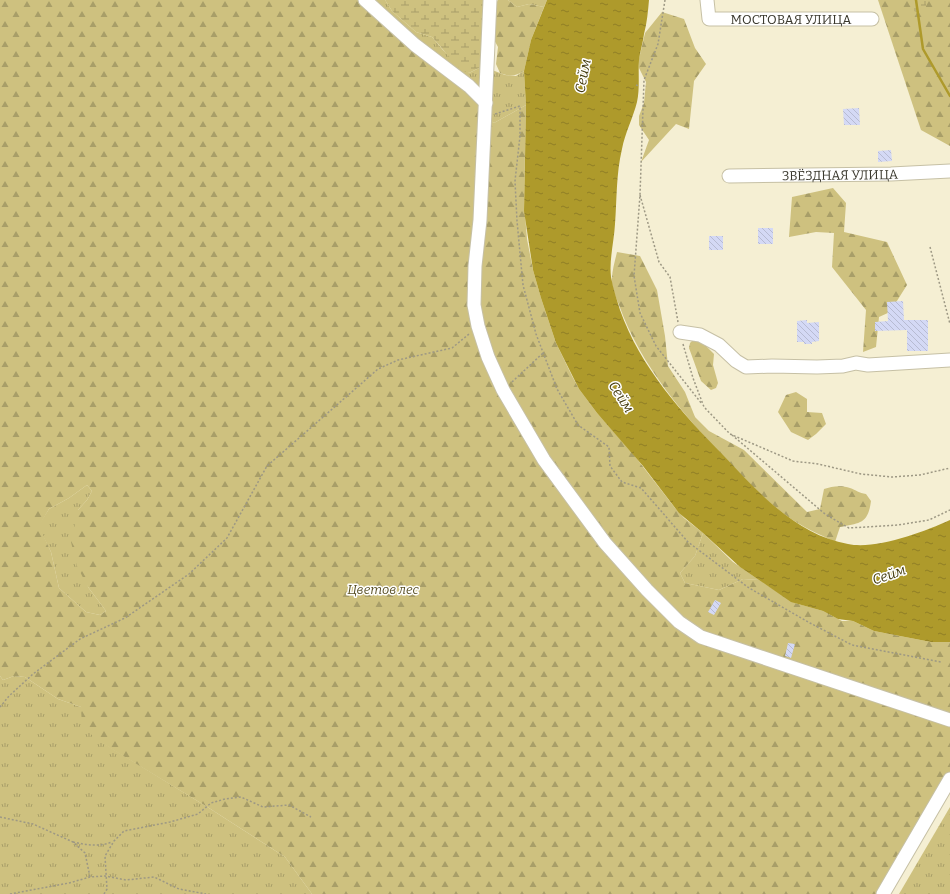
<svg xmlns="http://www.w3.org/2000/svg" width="950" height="894" font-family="Bitter,serif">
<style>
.grass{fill:url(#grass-tufts)}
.forest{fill:url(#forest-firs);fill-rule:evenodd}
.wetland{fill:url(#wetland-marsh)}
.water{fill:url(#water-ripples)}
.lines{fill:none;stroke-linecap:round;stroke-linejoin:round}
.stream{stroke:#ae9a2b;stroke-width:2.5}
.building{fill:url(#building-back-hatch)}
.minor-casing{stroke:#c6c0a5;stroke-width:15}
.path{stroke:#9d9884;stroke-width:1.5;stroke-dasharray:2 2;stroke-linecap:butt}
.minor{stroke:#fff;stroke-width:13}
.labels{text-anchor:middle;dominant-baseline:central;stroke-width:3;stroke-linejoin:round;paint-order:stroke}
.street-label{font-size:13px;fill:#39372c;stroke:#fff}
.park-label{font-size:13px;font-style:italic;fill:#584f24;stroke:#fff}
.water-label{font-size:14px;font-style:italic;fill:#453c0f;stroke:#fff}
</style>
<defs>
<pattern id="grass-tufts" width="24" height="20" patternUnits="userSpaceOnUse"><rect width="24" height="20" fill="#cec17f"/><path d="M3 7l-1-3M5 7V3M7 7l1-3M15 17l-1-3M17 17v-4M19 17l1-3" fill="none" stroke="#a89e68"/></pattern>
<pattern id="forest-firs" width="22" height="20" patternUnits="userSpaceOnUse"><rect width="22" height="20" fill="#cec17f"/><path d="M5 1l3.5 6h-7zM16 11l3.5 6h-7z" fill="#a89e68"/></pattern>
<pattern id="wetland-marsh" width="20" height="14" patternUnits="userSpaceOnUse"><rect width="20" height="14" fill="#cec17f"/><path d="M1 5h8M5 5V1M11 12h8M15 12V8" fill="none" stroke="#a89e68"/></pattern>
<pattern id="water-ripples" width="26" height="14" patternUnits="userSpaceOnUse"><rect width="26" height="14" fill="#ae9a2b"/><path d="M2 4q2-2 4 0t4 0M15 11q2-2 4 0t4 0" fill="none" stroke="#8f7e25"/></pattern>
<pattern id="building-back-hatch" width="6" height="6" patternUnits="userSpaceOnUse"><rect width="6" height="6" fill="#d4d9f5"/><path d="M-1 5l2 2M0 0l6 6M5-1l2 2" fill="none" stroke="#b7bbd2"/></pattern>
</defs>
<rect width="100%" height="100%" fill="#f5efd3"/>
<g class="grass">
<path d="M376 0H385L392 11 416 32 432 37 443 50 469 73 479 68H487L505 75 516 76 524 71 526 105 494 123 483 116 477 91 409 36Z"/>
<path d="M508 0H547L544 7 529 4 517 7Z"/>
<path d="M87 485 92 491 87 500 78 510 88 587 106 611 100 615 86 612 59 588 51 552 38 526 49 509 69 498Z"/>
<path d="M703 533 733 562 759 580 743 579 719 590 685 583 680 573 695 556Z"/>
<path d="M0 676 3 680 14 676 25 677 58 699 81 707 103 743 209 808 285 857 312 894H0Z"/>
<path d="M950 807V894H899Z"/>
</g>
<g class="forest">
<path d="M0 0H376L409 36 477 91 483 116 494 123 526 105 524 203 527 239 533 270 541 298 556 343 572 376 579 389 597 413 630 450 675 508 684 518 703 533 695 556 680 573 685 583 719 590 743 579 759 580 795 603 823 611 842 621H853L874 631 931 642H950V772L877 894H312L285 857 209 808 102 743 82 727 81 707 58 699 25 677 14 676 3 680 0 676ZM87 485 92 491 87 500 78 510 71 542 77 566 88 587 106 611 100 615 86 612 59 588 51 552 39 526 49 509 69 498Z"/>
<path d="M498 0H508L517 7 529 4 544 7 531 40 524 71C516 76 510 77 500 73L496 64 498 47 492 36 494 7Z"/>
<path d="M878 0H950V146L921 130Z"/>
<path d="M662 12 684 19 695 48 706 64 694 81 689 129 676 124 641 162 649 140 639 125V116L644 103 646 82 639 68V59L645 33Z"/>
<path d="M833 188 846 203 844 232 887 242 907 285 890 312 879 317 876 347 863 352 866 310 832 267 834 233 816 232 789 237 792 197Z"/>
<path d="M617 252 640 256 657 290 665 336 668 366 685 392 695 417 709 431 744 450 807 512 820 509 824 489C832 486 842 485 850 488 856 490 859 493 866 494L871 501C868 524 860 523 840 527L835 542C819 534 802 527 787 516 766 501 747 481 729 463 685 416 641 367 619 305 616 297 611 287 612 279 612 270 615 261 617 252Z"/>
<path d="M694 339 706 346 714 354 713 365 718 383 716 388 711 390 701 381 689 348 690 343Z"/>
<path d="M796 392 807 399V412L822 413 826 424 816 434 808 440 791 432 778 412 786 395Z"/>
</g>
<g class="wetland">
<path d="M385 0H483L484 15 483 68H479L469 73 461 70 432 37 416 32 392 11Z"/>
<path d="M908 0H926V6L923 14 914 11Z"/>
</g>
<path class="water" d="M547 0H649C648 11 647 23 644 34 643 43 640 51 639 60 638 74 640 88 637 102 633 118 625 133 622 149 616 174 617 199 615 224 614 242 609 260 611 277 613 289 617 300 620 310 640 367 682 413 723 455 757 491 796 535 848 544 875 550 924 532 950 520V642H931L874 631 853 621 838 619 823 611 791 602 740 567 703 533 679 513 643 466 597 413 579 389 556 343 541 298 533 270 524 211 526 105 524 71 531 40Z"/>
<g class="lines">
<path class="stream" d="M916 0 923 49 950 96"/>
</g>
<g class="building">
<path d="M859 108 860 125H844L843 109Z"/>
<path d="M891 150 892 161 878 162V151Z"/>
<rect x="758" y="228" width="15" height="16"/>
<rect x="709" y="236" width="14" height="14"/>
<path d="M903 301 904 320H928V351H907V330L875 331V322L888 321 887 302Z"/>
<path d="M807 320V323L819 322V341L812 342V344H804V342H797V321Z"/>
<path d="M715 600 721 603 714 615 708 612Z"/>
<path d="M788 643 795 644 791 658 785 656Z"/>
</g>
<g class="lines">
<g class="minor-casing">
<g id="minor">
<path d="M365 0 415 45 469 86 486 103"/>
<path d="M490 0 480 220 475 266 474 305 478 326 488 357 503 390 544 460 605 543 647 590 679 622 701 637 950 720"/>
<path id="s1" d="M707 0 709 19H872"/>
<path id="s2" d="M729 176 891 174 950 171"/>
<path d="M680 332 700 335 719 345 736 361 746 367 772 366 817 367 843 366 856 363 868 365 950 360"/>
<path d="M883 894 950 779"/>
</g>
</g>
<g class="path">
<path d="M665 0 658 44 644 80 640 195 634 276 640 313 656 346 702 404"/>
<path d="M636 85 639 86"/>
<path d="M495 114 520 106V136L515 181 517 221 523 285 536 334 557 389 578 425 609 447 610 466 622 482 641 488 688 542 749 588 810 623 852 645 941 662"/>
<path d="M640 195 659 262 670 277 678 322"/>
<path d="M930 247 950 324"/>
<path d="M683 344 693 378 704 407 730 434 793 461 818 464 861 474 892 477 920 475 950 468"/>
<path d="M512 382 543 353"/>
<path d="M732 435 825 514 849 528 898 525 929 520 950 510"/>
<path d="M0 707 9 696 33 674 80 639 125 618 189 574 227 538 267 466 378 369 398 360 452 348 469 334"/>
<path d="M0 817 33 824 73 842 85 853 90 877"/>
<path d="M73 842C87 845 99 847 112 842"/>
<path d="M10 894 69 883 90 877 105 876 126 880 154 877 179 889 206 894"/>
<path d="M104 894 107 889 105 856 114 841 124 831 170 822 198 814 211 803 225 799 241 797 263 807 289 805 311 817"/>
</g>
<use href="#minor" class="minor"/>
</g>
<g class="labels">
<g class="street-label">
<text stroke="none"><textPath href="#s1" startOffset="101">МОСТОВАЯ УЛИЦА</textPath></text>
<text stroke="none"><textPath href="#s2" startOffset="111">ЗВЁЗДНАЯ УЛИЦА</textPath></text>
</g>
<g class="park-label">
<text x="383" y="589">Цветов лес</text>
</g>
<g class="water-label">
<text transform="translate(583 76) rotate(-79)">Сейм</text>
<text transform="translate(621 397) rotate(57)">Сейм</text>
<text transform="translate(889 575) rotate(-19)">Сейм</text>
</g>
</g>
</svg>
